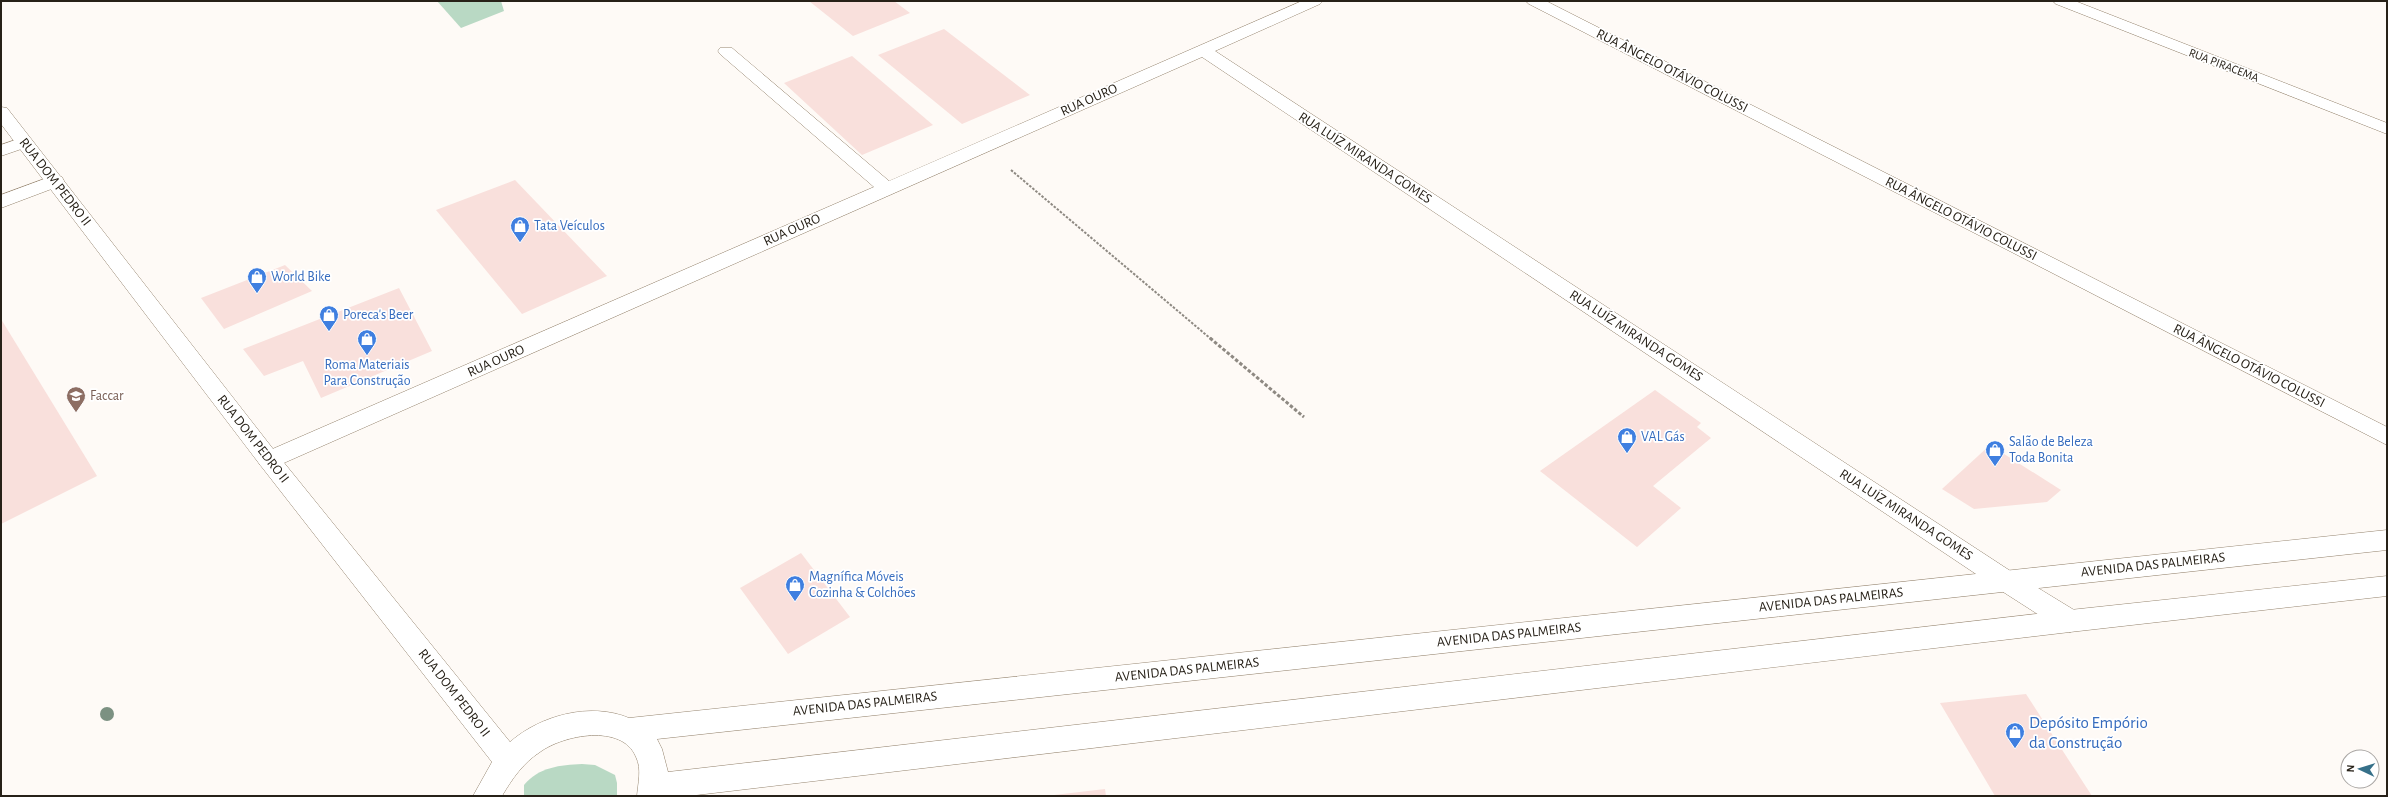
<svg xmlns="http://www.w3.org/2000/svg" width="2388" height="797" font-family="'Alegreya Sans',sans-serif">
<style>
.green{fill:#b9d9c4}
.building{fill:#f9e0dc}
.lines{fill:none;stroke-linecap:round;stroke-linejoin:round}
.lane-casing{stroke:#93826c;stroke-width:1}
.street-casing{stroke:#93826c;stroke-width:1}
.secondary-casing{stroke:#93826c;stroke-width:1}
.path-far1{stroke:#8e8982;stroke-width:2;stroke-dasharray:2.5 1.5;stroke-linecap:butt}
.path{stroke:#8e8982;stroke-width:3;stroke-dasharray:3.5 2;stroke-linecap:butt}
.lane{fill:#fff;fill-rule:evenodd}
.street{fill:#fff;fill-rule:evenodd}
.secondary{fill:#fff;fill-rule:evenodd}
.tree{fill:#7c9182}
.labels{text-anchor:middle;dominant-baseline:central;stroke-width:3.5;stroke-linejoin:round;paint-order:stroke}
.far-street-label{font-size:12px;fill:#272118;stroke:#fff}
.street-label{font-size:14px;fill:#272118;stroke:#fff}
.shop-label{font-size:14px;fill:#366cbe;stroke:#fff;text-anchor:start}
.education-label{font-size:14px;fill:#785e54;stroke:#fff;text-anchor:start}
.near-shop-label{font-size:17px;fill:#366cbe;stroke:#fff;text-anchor:start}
</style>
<rect width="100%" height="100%" fill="#fefaf6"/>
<g class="green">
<path d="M437 1H501L504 11 461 28Z"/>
<path d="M582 764 595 765 615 775 617 783V796H524V785C539 767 560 765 582 764Z"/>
</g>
<g class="building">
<path d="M809 1H894L910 13 853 36Z"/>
<path d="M944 29 1030 95 962 124 878 55Z"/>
<path d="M852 56 933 125 862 155 784 83Z"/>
<path d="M515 180 607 276 522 314 436 210Z"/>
<path d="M285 265 312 291 224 329 201 298Z"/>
<path d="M399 288 432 351 321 398 303 361 264 376 243 349Z"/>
<path d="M1 319 97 476 1 524Z"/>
<path d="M1655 390 1701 423 1697 427 1711 438 1653 486 1681 508 1637 547 1540 471Z"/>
<path d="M1990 445 2061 490 2047 502 1974 509 1942 489Z"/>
<path d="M801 553 850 617 788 654 740 588Z"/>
<path d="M2026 694 2092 796H1995L1940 703Z"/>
<path d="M1105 789 1106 796H1054V795Z"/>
</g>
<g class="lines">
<g class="lane-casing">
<path id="lane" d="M55 175 62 177 64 181 62 185 1 208V195Z"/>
</g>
<g class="street-casing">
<g id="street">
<path d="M1302 1H1323L1320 4 1215 51 2015 574 2079 613 2083 621 2079 629 2070 632 2061 629 1997 588 1202 57 277 466 269 469 261 466 257 460 261 454 874 187 720 54 718 51 720 48H732L889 181Z"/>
<path d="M1526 1H1546L2387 427V445L1529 4Z"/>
<path d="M2053 1H2075L2387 123V134L2056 4Z"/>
<path d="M24 137 30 138 33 142 30 146 1 156V145Z"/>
</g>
</g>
<g class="secondary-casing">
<path id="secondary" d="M1 107 7 108 277 454 510 742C541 715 591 702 629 718L2387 530V550L657 739 662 749 668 772 2070 610 2387 576V596L2070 632 688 796H637C638 783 642 769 636 757 622 723 563 735 540 752 523 763 512 779 502 796H473L492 762 261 466 1 124Z"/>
</g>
<path class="path-far1" d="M1011 170 1211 339"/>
<path class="path" d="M1210 338 1304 417"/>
<use href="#lane" class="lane"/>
<use href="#street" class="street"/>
<use href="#secondary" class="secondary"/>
</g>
<circle class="tree" cx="107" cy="714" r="7"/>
<defs>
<g id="shop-pin" transform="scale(1)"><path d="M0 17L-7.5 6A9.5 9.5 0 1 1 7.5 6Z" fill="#3f7fe0" stroke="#fff"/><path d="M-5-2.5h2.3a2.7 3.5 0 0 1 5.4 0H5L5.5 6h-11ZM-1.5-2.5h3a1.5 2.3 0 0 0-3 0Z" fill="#fff"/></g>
<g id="university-pin" transform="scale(1)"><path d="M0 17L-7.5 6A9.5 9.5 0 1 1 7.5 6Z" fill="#8d6e63" stroke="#fff"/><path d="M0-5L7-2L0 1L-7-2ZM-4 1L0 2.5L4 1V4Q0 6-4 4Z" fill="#fff"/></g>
</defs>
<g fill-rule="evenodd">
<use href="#shop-pin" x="520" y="226"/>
<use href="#shop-pin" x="257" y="277"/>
<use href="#shop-pin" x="329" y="315"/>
<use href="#shop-pin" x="367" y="339"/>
<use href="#university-pin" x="76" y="396"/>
<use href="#shop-pin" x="1627" y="437"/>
<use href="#shop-pin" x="1995" y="450"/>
<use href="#shop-pin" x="795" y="585"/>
<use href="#shop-pin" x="2015" y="732"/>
</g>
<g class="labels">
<g class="far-street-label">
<text transform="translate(2224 65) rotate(21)">RUA PIRACEMA</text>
</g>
<g class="street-label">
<text transform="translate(1672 71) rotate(27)">RUA ÂNGELO OTÁVIO COLUSSI</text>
<text transform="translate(1089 100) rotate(-24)">RUA OURO</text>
<text transform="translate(1365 158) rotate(33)">RUA LUÍZ MIRANDA GOMES</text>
<text transform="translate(55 182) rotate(52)">RUA DOM PEDRO II</text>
<text transform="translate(1961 219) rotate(27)">RUA ÂNGELO OTÁVIO COLUSSI</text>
<text transform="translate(792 230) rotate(-24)">RUA OURO</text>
<text transform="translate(1636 336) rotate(33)">RUA LUÍZ MIRANDA GOMES</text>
<text transform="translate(496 361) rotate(-24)">RUA OURO</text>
<text transform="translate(2249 366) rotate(27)">RUA ÂNGELO OTÁVIO COLUSSI</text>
<text transform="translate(253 439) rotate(52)">RUA DOM PEDRO II</text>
<text transform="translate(1906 515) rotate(33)">RUA LUÍZ MIRANDA GOMES</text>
<text transform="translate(2153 565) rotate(-6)">AVENIDA DAS PALMEIRAS</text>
<text transform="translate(1831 600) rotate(-6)">AVENIDA DAS PALMEIRAS</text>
<text transform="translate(1509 635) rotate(-6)">AVENIDA DAS PALMEIRAS</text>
<text transform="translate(1187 670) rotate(-6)">AVENIDA DAS PALMEIRAS</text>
<text transform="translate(454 693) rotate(52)">RUA DOM PEDRO II</text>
<text transform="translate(865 704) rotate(-6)">AVENIDA DAS PALMEIRAS</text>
</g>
<g class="shop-label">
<text x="534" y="226">Tata Veículos</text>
<text x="271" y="277">World Bike</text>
<text x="343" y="315">Poreca's Beer</text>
<text x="367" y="365" text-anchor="middle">Roma Materiais<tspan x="367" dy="16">Para Construção</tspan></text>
<text x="1641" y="437">VAL Gás</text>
<text x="2009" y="442">Salão de Beleza<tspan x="2009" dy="16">Toda Bonita</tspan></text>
<text x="809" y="577">Magnífica Móveis<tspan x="809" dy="16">Cozinha &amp; Colchões</tspan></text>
</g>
<g class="education-label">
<text x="90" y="396">Faccar</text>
</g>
<g class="near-shop-label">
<text x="2029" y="722">Depósito Empório<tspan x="2029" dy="20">da Construção</tspan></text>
</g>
</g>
<rect width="2388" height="797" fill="none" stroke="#272118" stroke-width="4"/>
<g transform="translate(2360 769) rotate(274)"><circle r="19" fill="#ffffff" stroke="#a9a6a3"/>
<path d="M0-3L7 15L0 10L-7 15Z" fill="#367089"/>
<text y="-6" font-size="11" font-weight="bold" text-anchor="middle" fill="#272118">N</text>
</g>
</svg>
